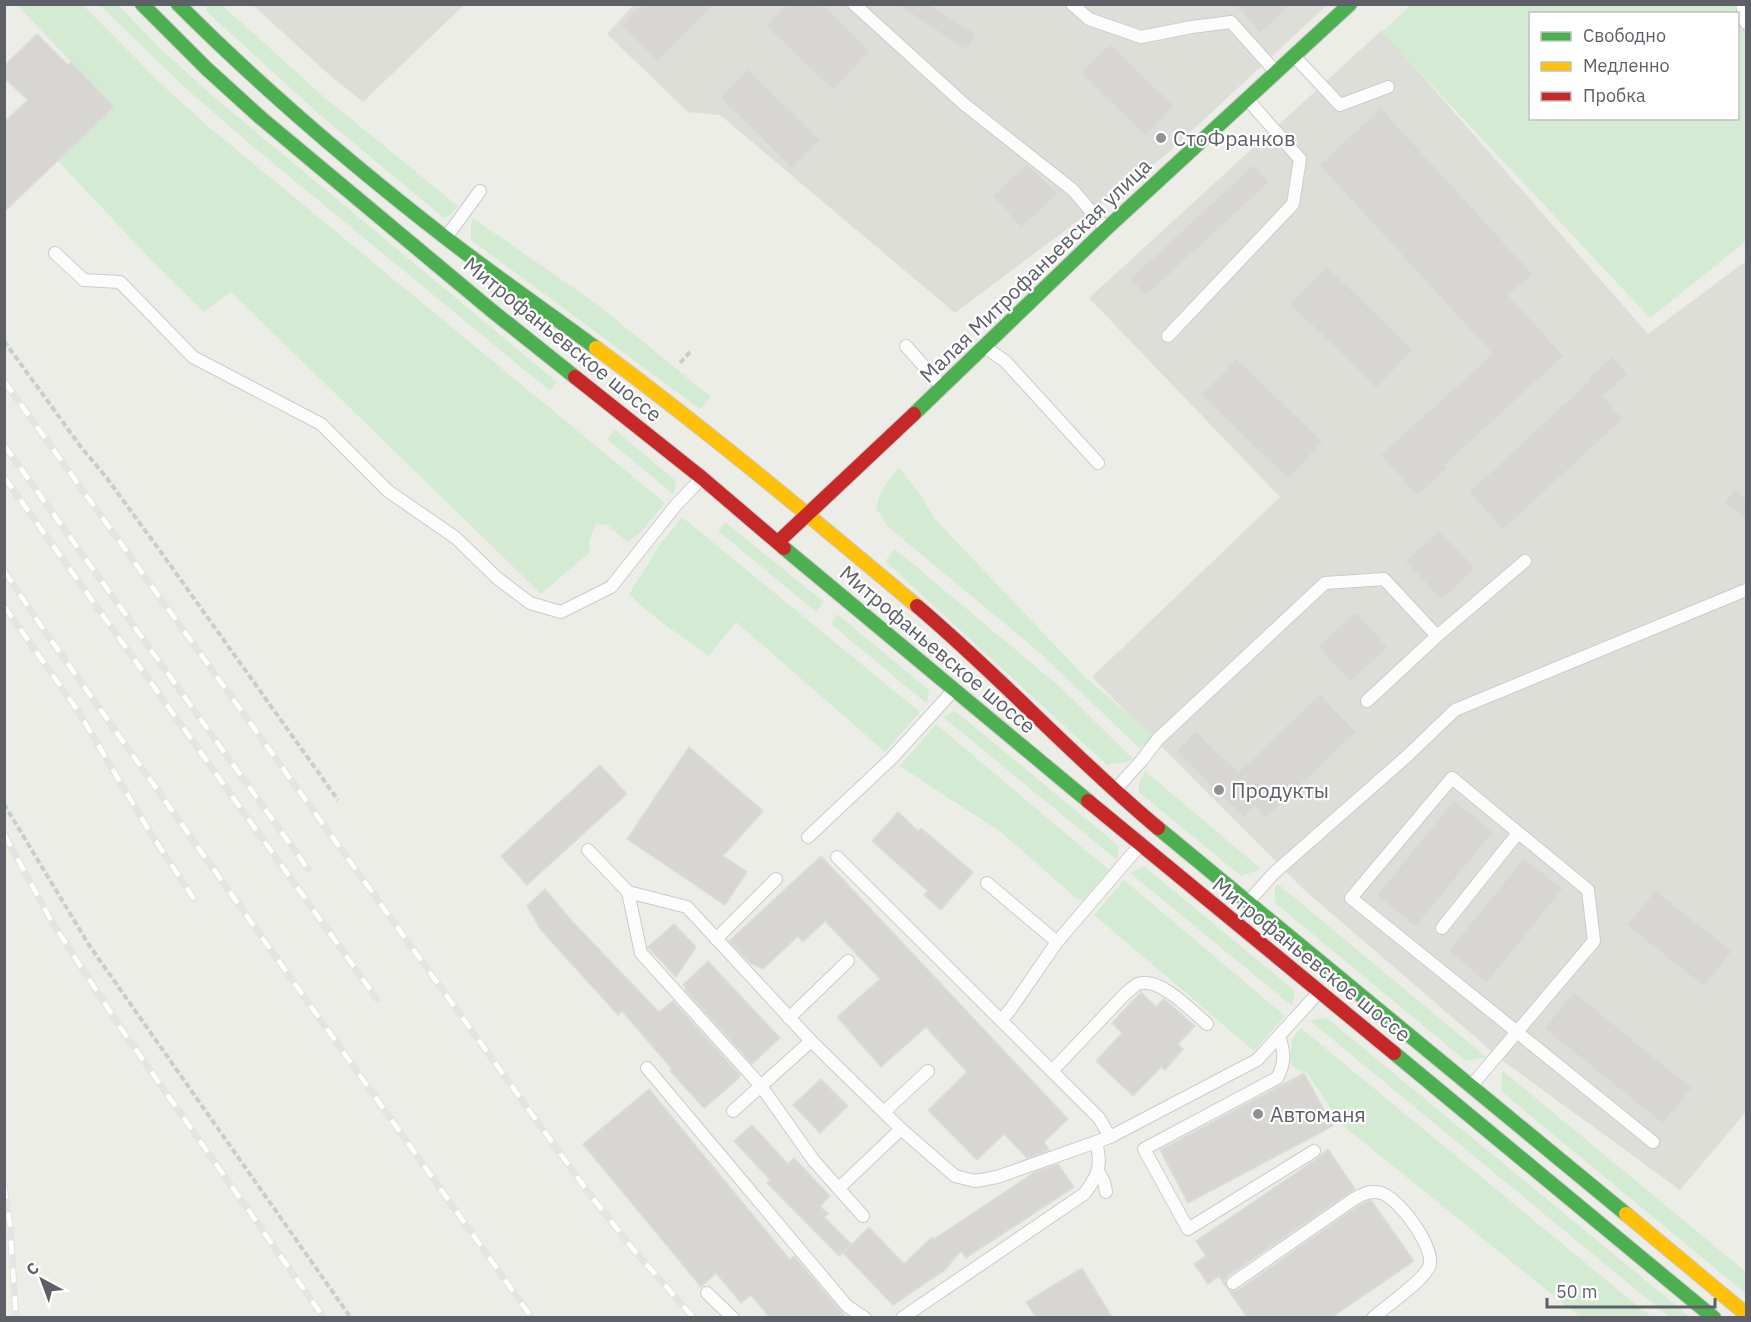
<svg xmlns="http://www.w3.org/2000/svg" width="1751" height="1322" font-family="'IBM Plex Sans',sans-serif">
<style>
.industrial{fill:#deded9}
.green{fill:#d4ebd3;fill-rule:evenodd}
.building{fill:#d7d6d3;stroke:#dddcd7;stroke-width:1.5}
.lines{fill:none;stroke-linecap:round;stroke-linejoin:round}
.lane-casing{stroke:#cbcbca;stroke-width:14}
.fast-casing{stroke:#c9cac9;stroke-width:16}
.slow-casing{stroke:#c9cac9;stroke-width:16}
.jam-casing{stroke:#c9cac9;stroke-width:16}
.path{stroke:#c9cecb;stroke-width:4;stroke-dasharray:6 3;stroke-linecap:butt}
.lane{stroke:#fcfcfc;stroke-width:12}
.fast{stroke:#4caf50;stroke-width:14}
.slow{stroke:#ffc107;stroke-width:14}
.jam{stroke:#c62828;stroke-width:14}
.rail-casing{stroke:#e4e4e4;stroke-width:7}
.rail{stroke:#fff;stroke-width:4.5;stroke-dasharray:14;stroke-linecap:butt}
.poi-dot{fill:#8f9294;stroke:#fff;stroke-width:2}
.labels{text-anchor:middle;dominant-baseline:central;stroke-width:4.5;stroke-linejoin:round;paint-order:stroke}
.poi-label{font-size:21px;fill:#5d6167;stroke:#fff;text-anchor:start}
.street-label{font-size:21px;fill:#5d6167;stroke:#fff}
</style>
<rect width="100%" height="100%" fill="#edede8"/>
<g class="industrial">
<path d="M634 4 1327 5 1167 154 955 313 720 115 688 112 607 34Z"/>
<path d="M253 5H464L363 102 327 73Z"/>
<path d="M1382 30 1648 334 1746 261V1112L1680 1190 1503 1061 1303 889 1092 677 1280 497 1089 298Z"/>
</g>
<g class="green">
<path d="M17 5H83L161 84 209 127 665 503 641 532 628 542 607 525 596 524 589 542 590 552 541 594 231 292 204 312 151 260 58 161 114 107Z"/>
<path d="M100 5H118L165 53 214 97 557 382 550 391 257 150 183 86Z"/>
<path d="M207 5H222L324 97 458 206 449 216 444 218 320 115 206 11Z"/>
<path d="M1411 5H1746V241L1650 318 1382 32ZM1530 14H1738V118H1530Z"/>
<path d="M473 218 598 305 711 397 700 409 471 240V225Z"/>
<path d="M615 430 676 481 673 494 607 439Z"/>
<path d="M899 468 922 497 934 518 1086 678 1155 736 1140 749 1039 652 888 527 876 508C880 491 887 480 899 468Z"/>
<path d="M682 517 920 712 885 752 736 622 709 656C682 636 653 619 629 594L659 546Z"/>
<path d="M725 522 824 602 816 612 718 531Z"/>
<path d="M895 549 1059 686 1133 759 1126 762 1107 765 885 561Z"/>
<path d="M837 614 929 690 927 704 831 624Z"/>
<path d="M955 711 1119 846 1117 860 943 717Z"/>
<path d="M936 724 1109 870 1083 900 1077 899 1002 833 900 766Z"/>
<path d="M1145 771 1261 869 1241 876 1139 792V783Z"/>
<path d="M1144 866 1295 991 1292 1006 1130 873Z"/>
<path d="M1124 880 1285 1016 1254 1051 1094 915Z"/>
<path d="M1278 884 1486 1057 1466 1061 1275 903V887Z"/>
<path d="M1323 1018 1328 1019 1690 1317H1669L1309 1020Z"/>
<path d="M1301 1028 1628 1298 1652 1317H1580L1342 1125 1307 1073 1293 1067 1290 1062 1292 1039Z"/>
<path d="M1503 1071 1746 1272V1294L1502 1092 1501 1081Z"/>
</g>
<g class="building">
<path d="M642 4H715L657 62 621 26Z"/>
<path d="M787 4H822L870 51 833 90 766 26Z"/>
<path d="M897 4H930L976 34 966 50Z"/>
<path d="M1235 4H1292L1260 33Z"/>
<path d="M37 34 68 65 71 62 114 107 4 212V122L28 100 4 78V66Z"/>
<path d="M1110 44 1174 106 1145 136 1081 73Z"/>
<path d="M748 69 820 140 792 168 720 98Z"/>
<path d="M1381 108 1533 274 1509 295 1564 356 1445 465 1448 468 1417 496 1380 455 1492 354 1319 165Z"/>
<path d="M1027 164 1058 194 1021 228 992 196Z"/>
<path d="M1253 165 1269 182 1146 296 1130 279Z"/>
<path d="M1327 266 1413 350 1376 388 1290 304Z"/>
<path d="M1612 356 1628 374 1603 396 1623 419 1503 530 1469 492 1591 379 1589 377Z"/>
<path d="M1236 358 1323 442 1288 479 1201 395Z"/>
<path d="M1735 489 1746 498V520L1724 502Z"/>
<path d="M1439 530 1475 568 1442 600 1405 562Z"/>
<path d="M1355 612 1388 647 1350 682 1318 647Z"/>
<path d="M1320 694 1356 732 1266 818 1254 806 1244 818 1176 752 1196 731 1238 772Z"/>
<path d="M689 747 763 811 723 856 747 872 725 905 627 839Z"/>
<path d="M600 765 627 794 527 885 501 856Z"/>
<path d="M1454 800 1493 832 1416 927 1377 895Z"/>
<path d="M898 812 918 831 921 828 973 872 941 910 924 895 928 891 872 841Z"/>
<path d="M821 856 1068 1119 1044 1142 1049 1150 1027 1158 1004 1134 977 1160 928 1110 967 1072 926 1027 881 1067 837 1017 880 979 825 921 803 942 798 936 763 969 750 963 729 941Z"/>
<path d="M1524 858 1563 889 1487 983 1448 951Z"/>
<path d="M545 889 571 920 659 1012 673 1001 740 1075 738 1079 704 1108 670 1071 672 1069 622 1011 618 1015 541 930 527 906Z"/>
<path d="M1655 890 1732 951 1704 987 1627 925Z"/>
<path d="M674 924 696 947 676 977 648 947Z"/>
<path d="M708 961 780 1038 752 1064 685 990 687 989 683 985Z"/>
<path d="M1141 992 1156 1007 1164 999 1195 1026 1178 1044 1183 1049 1165 1070 1161 1067 1133 1096 1096 1061 1122 1033 1112 1023Z"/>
<path d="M1574 992 1692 1088 1663 1124 1544 1028Z"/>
<path d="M1304 1073 1333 1126 1188 1203 1160 1150Z"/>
<path d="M821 1079 848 1106 820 1133 793 1105Z"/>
<path d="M649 1089 790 1260 794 1256 846 1317H769L751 1295 741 1303 716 1273 701 1287 583 1144Z"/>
<path d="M752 1125 788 1164 794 1158 830 1196 820 1206 828 1214 824 1217 851 1244 839 1256 767 1183 770 1180 734 1141Z"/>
<path d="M1328 1149 1355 1189 1228 1276 1225 1280 1226 1287 1219 1276 1208 1284 1194 1264 1206 1256 1196 1241 1318 1158Z"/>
<path d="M1058 1164 1074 1187 966 1258 961 1251 945 1270 893 1305 843 1253 869 1227 904 1264 932 1237 934 1239 1035 1172Z"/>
<path d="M1371 1200 1414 1261 1332 1317H1247L1227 1288 1233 1291 1238 1290 1358 1206Z"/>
<path d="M1082 1268 1112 1317H1036L1026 1302Z"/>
</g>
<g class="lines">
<g class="lane-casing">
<g id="lane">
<path d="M854 4 964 104 1073 190 1105 228"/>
<path d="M1072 4 1089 19 1141 37 1192 27 1231 22 1275 71"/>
<path d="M1742 4 1746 23"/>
<path d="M1295 57 1340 105 1388 87"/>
<path d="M447 236 480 191"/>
<path d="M55 253 84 280 120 282 193 357 321 424 388 491 456 538 497 578 530 603 561 612 611 587 676 505 701 479"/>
<path d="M1168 336 1293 204 1300 159 1248 100"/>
<path d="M906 346 943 388"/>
<path d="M986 348 1005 361 1098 463"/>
<path d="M1367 701 1437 636 1525 561"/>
<path d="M1452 778 1588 890 1594 941 1517 1032 1351 898Z"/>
<path d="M1116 789 1142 760 1158 739 1325 583 1384 579 1437 636"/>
<path d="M808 837 891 759 953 691"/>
<path d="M588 850 628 892 687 907 811 1041 901 1129 955 1176 975 1181 997 1177 1110 1137 1257 1060 1318 993"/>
<path d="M837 857 1099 1118 1110 1137"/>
<path d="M987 883 1057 942"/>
<path d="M628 892 641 953 761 1086 814 1161 863 1216"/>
<path d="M1249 901 1274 873 1406 757 1455 710 1746 590"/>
<path d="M1442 928 1518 833"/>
<path d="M716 939 776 879"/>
<path d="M789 1018 848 961"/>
<path d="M1001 1020 1010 1010 1057 942 1140 845"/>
<path d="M1279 1037C1285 1052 1285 1064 1277 1078L1144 1149 1188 1229 1314 1151"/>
<path d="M647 1068 847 1306 865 1318"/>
<path d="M1052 1071 1126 993C1130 990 1134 986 1138 984 1159 976 1192 1011 1207 1024"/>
<path d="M1472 1085 1517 1032 1653 1142"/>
<path d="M733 1111 811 1041"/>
<path d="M884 1112 928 1071"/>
<path d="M1098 1171 1104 1182 1106 1192"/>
<path d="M839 1188 901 1129"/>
<path d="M1233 1283 1354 1199C1363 1194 1370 1190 1381 1193 1398 1197 1437 1249 1429 1267 1422 1282 1386 1306 1373 1318"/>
<path d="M707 1293 733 1318"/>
<path d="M902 1318 1084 1194C1099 1175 1102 1165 1096 1142"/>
</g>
</g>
<g class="fast-casing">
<g id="fast">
<path d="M142 4 207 69 261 118 491 310 575 377"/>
<path d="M178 4C262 88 352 165 446 238 495 276 546 311 596 348"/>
<path d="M914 414 1106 229 1350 4"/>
<path d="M784 548 1088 801"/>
<path d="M1158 828 1626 1214"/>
<path d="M1394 1053 1714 1318"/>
</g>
</g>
<g class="slow-casing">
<g id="slow">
<path d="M596 348C707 430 812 518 917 606"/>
<path d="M1626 1214 1746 1314"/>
</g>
</g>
<g class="jam-casing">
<g id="jam">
<path d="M575 377 702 478 784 548"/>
<path d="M778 542 914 414"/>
<path d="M917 606C1001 677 1074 758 1158 828"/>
<path d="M1088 801 1394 1053"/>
</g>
</g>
<g class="path">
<path d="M4 341 81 447 106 477 163 555 338 800"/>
<path d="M680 363 690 352"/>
<path d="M4 804 89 945 351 1318"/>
</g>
<use href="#lane" class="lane"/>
<use href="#fast" class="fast"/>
<use href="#slow" class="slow"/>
<use href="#jam" class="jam"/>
<g class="rail-casing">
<g id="rail">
<path d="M4 381 588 1192 633 1249 694 1318"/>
<path d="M4 445 308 869"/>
<path d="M4 477 377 999"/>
<path d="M4 571 39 623 532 1318"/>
<path d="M4 606 78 711 148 829 194 899"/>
<path d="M4 834 52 922 120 1027 324 1318"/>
<path d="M4 1185 10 1225 16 1318"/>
</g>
</g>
<use href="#rail" class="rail"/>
</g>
<g class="poi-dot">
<circle cx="1161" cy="138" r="6"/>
<circle cx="1219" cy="790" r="6"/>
<circle cx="1258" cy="1114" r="6"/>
</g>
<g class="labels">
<g class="poi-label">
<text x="1173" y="138">СтоФранков</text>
<text x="1231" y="790">Продукты</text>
<text x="1270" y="1114">Автоманя</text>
</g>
<g class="street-label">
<text transform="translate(1035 270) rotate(-44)">Малая Митрофаньевская улица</text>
<text transform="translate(563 339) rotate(39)">Митрофаньевское шоссе</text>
<text transform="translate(938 649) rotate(40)">Митрофаньевское шоссе</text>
<text transform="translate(1312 959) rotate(39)">Митрофаньевское шоссе</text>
</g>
</g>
<rect width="1751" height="1322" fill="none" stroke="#5d6167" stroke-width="12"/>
<rect x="1529" y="12" width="210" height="108" fill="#ffffff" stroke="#bec0c2" stroke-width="1.5"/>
<rect x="1541" y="32" width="30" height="9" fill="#4caf50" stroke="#bec0c2" stroke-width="1.5"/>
<text x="1583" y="42" font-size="18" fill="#5d6167">Свободно</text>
<rect x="1541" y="62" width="30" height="9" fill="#ffc107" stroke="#bec0c2" stroke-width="1.5"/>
<text x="1583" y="72" font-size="18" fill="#5d6167">Медленно</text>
<rect x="1541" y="92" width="30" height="9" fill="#c62828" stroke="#bec0c2" stroke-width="1.5"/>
<text x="1583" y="102" font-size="18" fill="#5d6167">Пробка</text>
<g transform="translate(42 1280) rotate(319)" stroke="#ffffff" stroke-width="4.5" paint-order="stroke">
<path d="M0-4.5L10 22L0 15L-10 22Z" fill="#5d6167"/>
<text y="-9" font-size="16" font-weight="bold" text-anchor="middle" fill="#5d6167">С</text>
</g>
<path d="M1547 1298v9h168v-9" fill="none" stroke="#5d6167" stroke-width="3"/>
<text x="1556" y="1298" font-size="18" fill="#5d6167" stroke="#ffffff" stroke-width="4.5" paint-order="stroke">50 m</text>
</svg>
